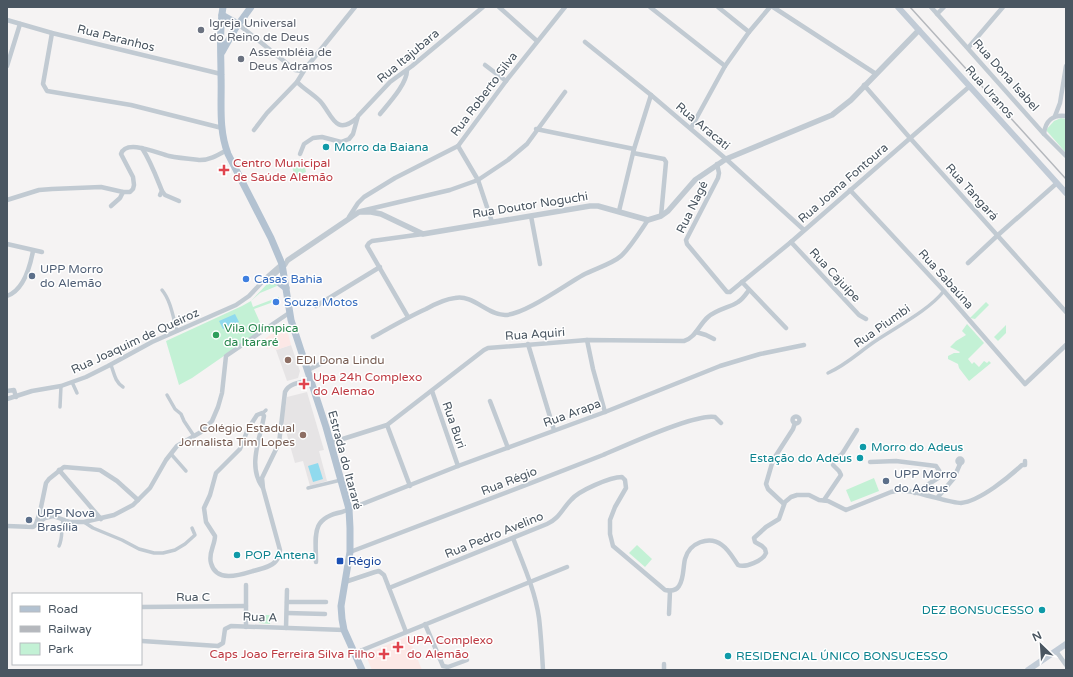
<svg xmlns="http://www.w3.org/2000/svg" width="1073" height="677" font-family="'Varela Round',sans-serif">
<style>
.education{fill:#e6e4e5}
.medical{fill:#fce8e6}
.green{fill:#c3f1d5}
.water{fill:#90daee}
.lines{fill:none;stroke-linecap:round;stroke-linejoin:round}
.pedestrian{stroke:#c1cad2;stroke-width:3.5}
.minor{stroke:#c1cad2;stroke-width:4.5}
.tertiary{stroke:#c1cad2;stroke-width:5.5}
.secondary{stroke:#c1cbd6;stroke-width:6}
.primary{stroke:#b3c2d1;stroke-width:7}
.rail{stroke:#b5b8bd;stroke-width:1.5}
.worship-dot{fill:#6b7280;stroke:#fff;stroke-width:1.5}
.culture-dot{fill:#0f9aa8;stroke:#fff;stroke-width:1.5}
.health-dot{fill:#e0444e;stroke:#fff;stroke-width:1.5}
.service-dot{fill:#5c6f8a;stroke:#fff;stroke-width:1.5}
.shop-dot{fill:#3f7fe0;stroke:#fff;stroke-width:1.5}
.leisure-dot{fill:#2e9e5b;stroke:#fff;stroke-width:1.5}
.education-dot{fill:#8d6e63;stroke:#fff;stroke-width:1.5}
.transit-dot{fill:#1a4fb4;stroke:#fff;stroke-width:1.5}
.labels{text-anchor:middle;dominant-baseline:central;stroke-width:3;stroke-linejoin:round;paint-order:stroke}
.worship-label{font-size:12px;fill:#5b616d;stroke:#fff;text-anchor:start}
.street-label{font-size:12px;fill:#4a5661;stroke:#fff}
.culture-label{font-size:12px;fill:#0d838f;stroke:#fff;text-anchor:start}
.health-label{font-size:12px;fill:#be3a42;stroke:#fff;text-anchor:start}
.service-label{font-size:12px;fill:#4e5e75;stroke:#fff;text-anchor:start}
.shop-label{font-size:12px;fill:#366cbe;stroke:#fff;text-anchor:start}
.leisure-label{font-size:12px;fill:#27864d;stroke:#fff;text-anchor:start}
.education-label{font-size:12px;fill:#785e54;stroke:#fff;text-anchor:start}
.transit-label{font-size:12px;fill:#164399;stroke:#fff;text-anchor:start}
</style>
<rect width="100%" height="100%" fill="#f5f3f3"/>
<g class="education">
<path d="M291 345 300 371 298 378 287 381 276 350Z"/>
<path d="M307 392 324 450 319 451 327 481 310 486 303 461 295 463 283 421 287 397Z"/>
</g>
<g class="medical">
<path d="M285 322 291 345 276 350 272 347 267 349 263 340 282 327 281 324Z"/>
<path d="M408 636 422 670H372L366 656 368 653Z"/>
</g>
<g class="green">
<path d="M1061 118 1066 119V153L1046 130 1054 121Z"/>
<path d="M303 160 306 172 295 176 291 164Z"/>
<path d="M269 282 276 283 277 286 260 293 251 301 253 307 279 297V300L254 309 263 329 192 378 179 385 166 341 242 306 251 301Z"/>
<path d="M986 302 989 305 975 319 970 318Z"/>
<path d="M967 324 984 343 968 359 972 364 974 362 979 367 984 361 987 363 989 361 991 363 969 381 959 368 958 364 948 359V356L954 353H959L960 352 950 347 956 341 966 335 962 331Z"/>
<path d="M1006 325V333L998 341 994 337Z"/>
<path d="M874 478 879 491 851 502 846 490Z"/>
<path d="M637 545 652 559 645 567 629 553Z"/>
<path d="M259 615H271L270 624 259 623Z"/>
</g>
<g class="water">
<path d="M235 314 239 322 223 329 219 321Z"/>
<path d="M318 463 323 479 313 482 308 466Z"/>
</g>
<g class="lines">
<g class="pedestrian">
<path d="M162 290C171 301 173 317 177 331"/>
<path d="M111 365C114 373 115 382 123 387"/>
<path d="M828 373C846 365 858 353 874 342 896 327 928 311 944 291"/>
<path d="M72 382 77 393"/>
<path d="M167 395 175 409 181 414 184 421 194 436"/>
<path d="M60 407 61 386"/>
<path d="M263 413 266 410"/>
<path d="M171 454 186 471"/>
<path d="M308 488 341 480"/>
<path d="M84 522 93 528 122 540 139 549 154 553H163L175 550 185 544 195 535 192 528"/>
<path d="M59 546C63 538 61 529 63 520"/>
</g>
<g class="minor">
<path d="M499 7 537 41"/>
<path d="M650 7 725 66"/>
<path d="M718 7 749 32"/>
<path d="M773 7 876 74"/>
<path d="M931 7 1044 134 1066 156"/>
<path d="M937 14 944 7"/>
<path d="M7 20 52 33 221 74"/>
<path d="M238 24 295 70 302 71 305 69"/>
<path d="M52 33 43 84 47 91 131 105 222 128"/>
<path d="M585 42 651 95 726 159 804 230"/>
<path d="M968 48 1003 7"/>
<path d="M485 65 506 81"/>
<path d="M7 66 20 24"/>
<path d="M297 82C304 89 313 94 320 101 332 114 335 137 357 118"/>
<path d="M864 85 910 138 1066 312"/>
<path d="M380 114C389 103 407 84 407 70"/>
<path d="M1055 116 1060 103 1066 66"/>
<path d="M691 128 725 66 749 32 770 7"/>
<path d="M536 129 634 149"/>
<path d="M254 130 267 113 297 82 305 69 355 7"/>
<path d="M1044 134C1045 121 1053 114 1066 116"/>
<path d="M458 146 478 180 492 222"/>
<path d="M142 148C151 162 156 176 162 191L160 195"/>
<path d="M633 153 664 159 666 162 661 216"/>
<path d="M300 154 304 144 313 138 322 137 341 142 349 139 353 134 358 116 390 82 412 66 483 7"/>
<path d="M717 164 719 173 718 178 686 240 687 244 727 292H730L791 242 970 86"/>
<path d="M850 190 944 291 1025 384 1066 345"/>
<path d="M162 191 165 195 179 201"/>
<path d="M7 200 39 190 52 189 101 187 123 192H130L133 189 134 185 133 177 121 154C126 138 159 154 169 156 179 158 190 159 200 160 210 160 218 155 227 150"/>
<path d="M111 206 120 198 123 192"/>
<path d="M361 211 450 190 478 180 508 160 527 144 565 92"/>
<path d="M619 211 634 149 651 95"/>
<path d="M531 216 540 264"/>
<path d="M349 217 358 203 364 197 395 178 458 146 506 81 565 7"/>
<path d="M791 242 859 315 866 319"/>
<path d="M7 244 42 252"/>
<path d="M968 263 998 235 1057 183"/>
<path d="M268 280 285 265 288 260"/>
<path d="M742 282 786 328"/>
<path d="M7 296C24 290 30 267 33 251"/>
<path d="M316 306 380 267"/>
<path d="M408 317 367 246 369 243 372 241 423 234"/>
<path d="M696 332 706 335 714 339"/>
<path d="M373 337C391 327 408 317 426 309 435 304 445 299 455 298 473 294 487 315 505 315 524 315 565 285 583 275 594 269 612 264 621 256 630 248 641 230 648 220"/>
<path d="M587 340 593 369 605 412"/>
<path d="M528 344 554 430"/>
<path d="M308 370 326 361"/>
<path d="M7 391 14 390 16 397"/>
<path d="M432 391 458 466"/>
<path d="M7 399 32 391 61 386 86 377 108 366 152 342 236 305 249 296 267 277 283 263"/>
<path d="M490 401 508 448"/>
<circle cx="796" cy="420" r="3.5"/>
<path d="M387 425 410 486"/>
<path d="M330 443 387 425 484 350 488 348 587 340 684 341C695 338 699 325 708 317 717 309 729 308 738 302 743 299 746 294 749 290"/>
<circle cx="960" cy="461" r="2.5"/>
<path d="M870 462 896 461 936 466 940 472 938 478 915 493"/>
<path d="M59 470 101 519"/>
<path d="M263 488C247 466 260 440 264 416L262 413 257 415 248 429 240 449 216 473 210 495 204 508 206 522 215 536C215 545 208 553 211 563 216 583 240 575 253 571 261 569 271 567 276 561 279 558 279 554 280 550L263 488 262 478 279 443 285 392C289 383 302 382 311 380"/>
<path d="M938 497 954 478 960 464"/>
<path d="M824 500 841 475 839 471 833 465V462L842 454 857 430"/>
<path d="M784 504 768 489 766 484 773 460 793 429 795 423"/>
<path d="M36 524 40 512 46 483 49 479 64 467 100 470 117 481 138 500"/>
<path d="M7 526 33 527 45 518 53 516 70 522H84L114 515 133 505 150 488 166 460 177 446 201 432 212 421 218 407 222 393 226 356 289 313"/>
<path d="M513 538C523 564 535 590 539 618 541 635 542 653 543 670"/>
<path d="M350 552C435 520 519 488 603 455 624 446 696 413 715 417L721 423"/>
<path d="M316 562C316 536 310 518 342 512L458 466 605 412 720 366 760 354 804 345"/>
<path d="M345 582 375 572 379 571 384 575 406 632"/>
<path d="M389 588 547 524C559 519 562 509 571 500 578 491 610 477 622 477L625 480 626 488 615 507 610 520V534L613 546 665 590C670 591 676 591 679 586 684 579 683 567 685 559 689 543 709 535 722 545 729 550 733 558 738 565 745 568 763 561 766 553L765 549 762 546 755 542 754 538 766 527 779 519 785 502 791 497 797 495H809L819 500 828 501 846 510 891 492C902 489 914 492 925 495 934 497 953 503 961 503 980 501 1009 477 1022 465H1025V461"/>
<path d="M287 602H326"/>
<path d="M141 607 246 606"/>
<path d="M287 613 325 614"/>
<path d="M669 614 670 591"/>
<path d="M425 624 443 666 448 667 467 660"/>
<path d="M246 627V585"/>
<path d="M286 628 287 590"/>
<path d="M142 641 218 646 223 643 225 629 231 626 344 630"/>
<path d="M1056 651 1066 665"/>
<path d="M355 653 567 567"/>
<path d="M664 670V664"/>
</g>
<path class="tertiary" d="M288 260 359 212H371L381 214 423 234 590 206H598L648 220 661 216 668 211 695 180 726 159 832 115 851 100 919 30"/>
<g class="secondary">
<path d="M898 7 1066 193"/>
<path d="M1028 670 1066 644"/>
</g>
<g class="primary">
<path d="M223 7C219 29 221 53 221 75 222 102 218 128 228 154L271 238 282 264 291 320 326 427 349 509 350 528V552L341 606 342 619 344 630 362 670"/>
<path d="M222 15 238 24"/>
<path d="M222 52 235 29 251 7"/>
<path d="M269 279 277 281 286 288"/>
</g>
<path class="rail" d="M910 7 1066 179"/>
</g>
<g class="worship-dot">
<circle cx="201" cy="30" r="4"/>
<circle cx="241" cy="59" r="4"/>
</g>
<g class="culture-dot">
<circle cx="326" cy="147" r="4"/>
<circle cx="863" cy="447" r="4"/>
<circle cx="860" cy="458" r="4"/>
<circle cx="237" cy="555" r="4"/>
<circle cx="1042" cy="610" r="4"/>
<circle cx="728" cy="656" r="4"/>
</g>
<g class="health-dot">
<path d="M222 164h4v4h4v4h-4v4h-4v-4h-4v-4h4z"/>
<path d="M302 378h4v4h4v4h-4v4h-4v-4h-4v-4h4z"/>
<path d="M396 641h4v4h4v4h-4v4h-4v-4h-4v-4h4z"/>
<path d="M382 648h4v4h4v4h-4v4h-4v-4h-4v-4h4z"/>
</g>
<g class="service-dot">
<circle cx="32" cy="276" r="4"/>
<circle cx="886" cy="481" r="4"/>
<circle cx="29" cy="520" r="4"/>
</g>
<g class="shop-dot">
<circle cx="246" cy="279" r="4"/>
<circle cx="276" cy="302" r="4"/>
</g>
<circle class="leisure-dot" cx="216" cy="335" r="4"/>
<g class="education-dot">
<circle cx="288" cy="360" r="4"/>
<circle cx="303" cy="435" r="4"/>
</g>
<rect class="transit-dot" x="336" y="557" width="8" height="8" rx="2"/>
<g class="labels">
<g class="worship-label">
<text x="209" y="23">Igreja Universal<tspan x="209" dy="14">do Reino de Deus</tspan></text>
<text x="249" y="52">Assembléia de<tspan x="249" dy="14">Deus Adramos</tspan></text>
</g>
<g class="street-label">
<text transform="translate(116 38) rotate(14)">Rua Paranhos</text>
<text transform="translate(408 56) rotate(-40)">Rua Itajubara</text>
<text transform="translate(1006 75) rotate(48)">Rua Dona Isabel</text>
<text transform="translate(990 92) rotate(48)">Rua Uranos</text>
<text transform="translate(484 94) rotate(-53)">Rua Roberto Silva</text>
<text transform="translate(703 126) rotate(40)">Rua Aracati</text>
<text transform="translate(843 183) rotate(-41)">Rua Joana Fontoura</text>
<text transform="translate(972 192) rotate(48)">Rua Tangará</text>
<text transform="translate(530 205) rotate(-9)">Rua Doutor Noguchi</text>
<text transform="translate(692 207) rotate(-64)">Rua Nagé</text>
<text transform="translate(835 275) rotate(47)">Rua Cajuípe</text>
<text transform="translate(946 279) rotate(48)">Rua Sabaúna</text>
<text transform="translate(882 326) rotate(-35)">Rua Piumbi</text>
<text transform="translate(535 334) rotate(-4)">Rua Aquiri</text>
<text transform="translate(135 341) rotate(-25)">Rua Joaquim de Queiroz</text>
<text transform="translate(572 413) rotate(-20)">Rua Arapa</text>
<text transform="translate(454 425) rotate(71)">Rua Buri</text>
<text transform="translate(345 460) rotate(75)">Estrada do Itararé</text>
<text transform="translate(509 481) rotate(-21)">Rua Régio</text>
<text transform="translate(494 535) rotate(-22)">Rua Pedro Avelino</text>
<text x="193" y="597">Rua C</text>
<text transform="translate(260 617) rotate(2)">Rua A</text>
</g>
<g class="culture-label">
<text x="334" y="147">Morro da Baiana</text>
<text x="871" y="447">Morro do Adeus</text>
<text x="852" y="458" text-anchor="end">Estação do Adeus</text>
<text x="245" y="555">POP Antena</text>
<text x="1034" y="610" text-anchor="end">DEZ BONSUCESSO</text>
<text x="736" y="656">RESIDENCIAL ÚNICO BONSUCESSO</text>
</g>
<g class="health-label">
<text x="233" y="163">Centro Municipal<tspan x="233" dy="14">de Saúde Alemão</tspan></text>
<text x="313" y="377">Upa 24h Complexo<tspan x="313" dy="14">do Alemao</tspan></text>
<text x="407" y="640">UPA Complexo<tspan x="407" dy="14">do Alemão</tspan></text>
<text x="375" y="654" text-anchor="end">Caps Joao Ferreira Silva Filho</text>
</g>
<g class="service-label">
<text x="40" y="269">UPP Morro<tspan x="40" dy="14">do Alemão</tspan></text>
<text x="894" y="474">UPP Morro<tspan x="894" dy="14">do Adeus</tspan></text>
<text x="37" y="513">UPP Nova<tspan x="37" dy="14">Brasília</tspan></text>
</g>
<g class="shop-label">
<text x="254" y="279">Casas Bahia</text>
<text x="284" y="302">Souza Motos</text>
</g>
<g class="leisure-label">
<text x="224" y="328">Vila Olímpica<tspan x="224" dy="14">da Itararé</tspan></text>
</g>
<g class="education-label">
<text x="296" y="360">EDI Dona Lindu</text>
<text x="295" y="428" text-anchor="end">Colégio Estadual<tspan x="295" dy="14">Jornalista Tim Lopes</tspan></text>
</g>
<g class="transit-label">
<text x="348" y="561">Régio</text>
</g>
</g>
<rect width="1073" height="677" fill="none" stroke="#4a5661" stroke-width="16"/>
<rect x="12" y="593" width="130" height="72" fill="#ffffff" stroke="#b7bbc0"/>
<rect x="20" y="606" width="20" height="6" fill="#b3c2d1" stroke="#b7bbc0"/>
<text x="48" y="613" font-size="12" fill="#4a5661">Road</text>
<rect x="20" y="626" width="20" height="6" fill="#b5b8bd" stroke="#b7bbc0"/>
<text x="48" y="633" font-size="12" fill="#4a5661">Railway</text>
<rect x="20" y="643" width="20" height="12" fill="#c3f1d5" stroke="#b7bbc0"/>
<text x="48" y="653" font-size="12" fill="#4a5661">Park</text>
<g transform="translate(1041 645) rotate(335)" stroke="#ffffff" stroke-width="3" paint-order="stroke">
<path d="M0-3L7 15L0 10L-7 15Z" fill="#4a5661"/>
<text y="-6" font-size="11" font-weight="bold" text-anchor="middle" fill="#4a5661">N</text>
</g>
</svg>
